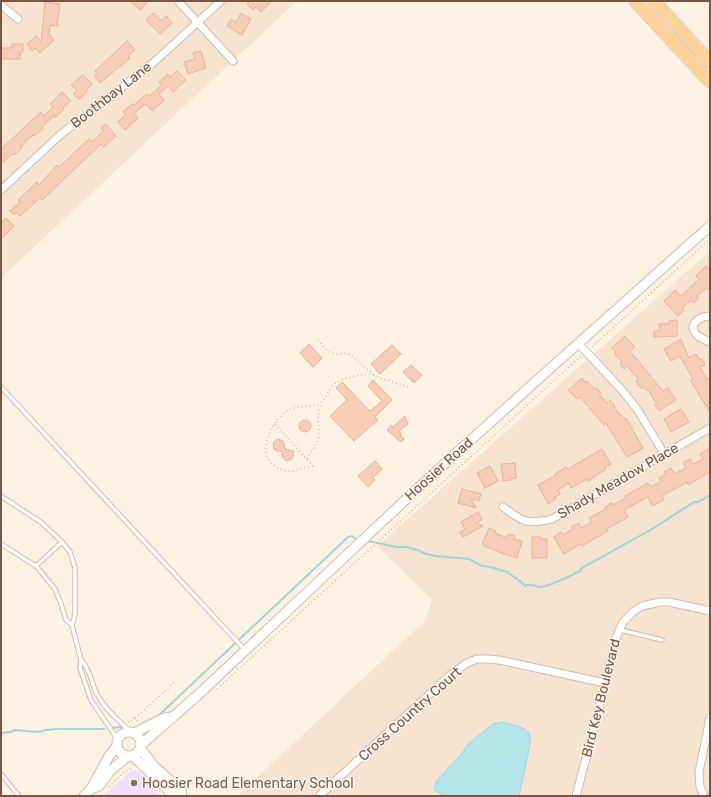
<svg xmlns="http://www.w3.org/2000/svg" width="711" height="797" font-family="Rubik,sans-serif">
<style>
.residential{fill:#f6e3d0}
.education{fill:#efdffa}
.water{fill:#b5e5e9;stroke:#9bd6dc}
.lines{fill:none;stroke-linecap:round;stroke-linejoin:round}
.stream{stroke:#9bd6dc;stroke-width:2}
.building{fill:#f6cdb8;stroke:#eab197}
.service-casing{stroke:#d2baab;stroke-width:5.5}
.minor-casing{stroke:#d2baab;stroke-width:9}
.tertiary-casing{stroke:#d2baab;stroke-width:11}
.primary-casing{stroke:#dcd3cf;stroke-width:14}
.path{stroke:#dbb09b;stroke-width:1.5;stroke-dasharray:1 3;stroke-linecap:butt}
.service{stroke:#fff;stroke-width:3.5}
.minor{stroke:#fff;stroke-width:7}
.tertiary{stroke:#fff;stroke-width:9}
.primary{stroke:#ffd399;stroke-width:12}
.education-dot{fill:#8d6e63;stroke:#fff6eb;stroke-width:1.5}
.labels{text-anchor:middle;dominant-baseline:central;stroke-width:3;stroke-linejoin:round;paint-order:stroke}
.street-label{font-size:14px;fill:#785547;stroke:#fff6eb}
.education-label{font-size:14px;fill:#785e54;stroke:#fff6eb;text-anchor:start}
</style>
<rect width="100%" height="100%" fill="#fef2e3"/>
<g class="residential">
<path d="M1 1H297L1 278Z"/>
<path d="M710 251V796H237L426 620 432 599 377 546Z"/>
</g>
<path class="education" d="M138 770 162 796H104L131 771Z"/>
<path class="water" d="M503 722C517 727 533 726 530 745L519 796H445L434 790V787L438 779 460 756 468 744 493 724Z"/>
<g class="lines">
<g class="stream">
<path d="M368 541 397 547H406L418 550 426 554 436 556 469 559 482 566 491 567 507 572 520 581 525 586C531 582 534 587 540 587 551 586 570 576 580 571L582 568 654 528 694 502H698L710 495"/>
<path d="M157 717 348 537 352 536 356 539"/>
<path d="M111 728 120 727 126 730"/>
<path d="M1 733 11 732 15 730 38 732 46 730 57 729H104"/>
</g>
</g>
<g class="building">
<path d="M129 1H148L141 10Z"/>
<path d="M250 1H272L261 12 256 7 253 10 247 4Z"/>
<path d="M45 2 60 4 57 26 50 25 49 34 54 40 40 53 35 48 32 51 27 44 36 36 41 42Z"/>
<path d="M154 13 161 21 166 16 172 23 160 34 146 20Z"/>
<path d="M241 13 251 19 242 35 227 26 231 19 236 22Z"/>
<path d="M127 41 135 50 128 56 130 58 100 83 95 76 97 74 95 71Z"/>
<path d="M12 44H23V52H20V59H1V48H12Z"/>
<path d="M201 51 206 68 188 74 184 62 195 59 193 53Z"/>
<path d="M177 71 186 80 173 92 168 86 159 94 164 100 152 111 146 104 143 106 134 113 138 118 125 130 118 122 126 114 123 112 132 104 134 105 147 94 149 96 162 85 159 82 168 74 170 77Z"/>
<path d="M83 75 92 84 86 90 87 92 79 99 73 94 77 91 71 85Z"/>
<path d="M62 92 71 101 63 108 64 109 56 117 54 116 42 127 43 129 34 136 33 135 21 146 22 148 14 155 12 154 1 164V149L41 112 44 116 53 107 50 104Z"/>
<path d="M106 124 116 136 103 147 101 144 42 200 40 198 20 216 17 212 14 215 10 211 20 202 18 200 37 182 39 185 57 165 59 167 89 139 92 142 103 131 101 128Z"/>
<path d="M6 218 14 226 1 239V223Z"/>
<path d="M706 266 710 271V291L707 288 697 296 699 298 694 303 691 300 682 308 684 310 678 316 664 301 675 290 681 296 699 279 696 276Z"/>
<path d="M677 320V336L654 337V331H660L659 324H669V321Z"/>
<path d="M625 336 635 347 630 351 663 391 668 388 676 400 659 411 655 405 657 404 648 390 647 391 644 387 642 389 636 381 638 379 627 366 624 369 620 364 622 362 615 354 616 352 612 348Z"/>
<path d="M681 339 689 358 696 354 700 360 702 359 705 365 700 367 707 379 710 378V412L690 380 693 379 680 356 671 361 664 349Z"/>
<path d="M309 344 322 358 313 367 300 353Z"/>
<path d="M392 345 401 354 380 374 371 364Z"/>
<path d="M411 365 422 375 414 383 403 372Z"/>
<path d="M582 378 586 383 587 381 595 389 597 388 601 393 599 394 607 403 610 400 615 406 614 407 624 419 626 418 643 448 627 457 606 423 604 425 580 397 577 399 568 390Z"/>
<path d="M373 380 392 400 375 417 378 420 354 441 330 416 347 400 336 388 342 382 370 411 382 401 368 386Z"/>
<path d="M681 409 689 422 671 432 664 419Z"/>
<path d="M405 416 408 424 399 431 401 434 400 435 404 439 401 442 387 430 391 425 393 427Z"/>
<circle cx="305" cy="426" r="6"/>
<path d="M278 439 283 441 285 449 293 451 294 454 292 459 286 461 282 456V451H277L274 449 273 443Z"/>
<path d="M710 448V472L688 485 687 482 662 496 664 500 652 506 648 497 624 510 628 517 607 529 608 531 582 546 580 544 564 554 554 537 561 532 563 535 573 529 571 527 579 523 581 528 592 522 589 518 606 509 605 507 612 503 613 505 626 498 625 496 648 483 650 487 661 482 659 478 666 474 664 472 671 468 674 474 686 468 683 463 690 459 693 464 703 459 700 454Z"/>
<path d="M602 449 611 464 605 467 606 469 588 481 587 479 571 488 569 483 558 490 560 494 555 497 556 499 548 504 538 485 556 475 555 474 566 467 568 469Z"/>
<path d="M375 461 382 469 373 478 375 480 368 487 358 476Z"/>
<path d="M515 463 516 478 511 479V480L503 481 501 464Z"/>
<path d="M490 466 498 481 485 488 477 473Z"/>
<path d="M462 489 481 494 479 501 471 499 476 508 458 503Z"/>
<path d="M478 512 482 520 476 523 483 526 463 537 460 532 465 529 461 522Z"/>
<path d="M489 528 496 531 495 533 507 538 508 534 515 536 514 539 522 541 517 558 504 554 482 545Z"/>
<path d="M532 537H541V539H547V558H532Z"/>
</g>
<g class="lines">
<g class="service-casing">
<g id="service">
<path d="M1 387 245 650"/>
<path d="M1 496 42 523 62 542 70 552 75 568V615L72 625"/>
<path d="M1 544 36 566 55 589 60 601 66 620 72 625 81 660 80 668 91 700 118 740"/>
<path d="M36 566 62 542"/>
<path d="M620 630 662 640"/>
<path d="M81 660C91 670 91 683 97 694 104 709 119 720 130 732"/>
<path d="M1 774 19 796"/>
</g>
</g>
<g class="minor-casing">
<g id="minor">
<path d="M178 1 233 61"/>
<path d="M1 5 18 19"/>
<path d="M1 190 60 135 153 63 221 1"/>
<path d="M710 316C701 316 687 324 696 334 699 337 705 340 710 342"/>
<path d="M578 343 621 389 637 409 665 455"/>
<path d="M503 507C523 522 527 525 552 519L710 428"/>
<path d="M319 796 450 675 467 663 477 659H488L499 660 605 683"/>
<path d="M576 796 595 724 616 638 623 622 634 611 642 606 660 602H669L710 611"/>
<path d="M704 796 700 787 699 772 710 718"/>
</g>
</g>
<g class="tertiary-casing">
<g id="tertiary">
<circle cx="129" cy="744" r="12"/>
<path d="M134 733 164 718 171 717"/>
<path d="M142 744 199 694 418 488 535 382 710 226"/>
<path d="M141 749 154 766 181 790 182 796"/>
<path d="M133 756 174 796"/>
<path d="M91 789 109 756 117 746"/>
<path d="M84 796 91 789 99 786 111 770 127 757"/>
</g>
</g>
<g class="primary-casing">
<g id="primary">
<path d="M635 1 710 82"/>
<path d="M654 1 710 62"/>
</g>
</g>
<g class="path">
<path d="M318 340C323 346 329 355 338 354 344 353 346 353 351 355L374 375"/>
<path d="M592 347 710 239"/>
<path d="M275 424 313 466"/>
<path d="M307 459C309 452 316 447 318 440 321 427 314 415 322 403"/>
<path d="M313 466C304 466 296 473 286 471 259 464 263 440 276 422 279 418 284 412 289 410 298 405 309 408 319 404 327 400 327 391 333 385 337 382 342 380 347 378 355 376 365 373 374 375 377 376 379 378 382 379 391 381 399 384 408 387"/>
<path d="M217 689 581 356"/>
<path d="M135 718 175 682"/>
<path d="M128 722 129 723 135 718 139 722"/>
<path d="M109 787 125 771 132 768"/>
</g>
<use href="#service" class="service"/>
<use href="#minor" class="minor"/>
<use href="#tertiary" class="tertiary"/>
<use href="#primary" class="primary"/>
</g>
<circle class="education-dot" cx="134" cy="783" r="4"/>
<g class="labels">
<g class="street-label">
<text transform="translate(111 95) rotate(-38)">Boothbay Lane</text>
<text transform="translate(439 469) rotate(-42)">Hoosier Road</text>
<text transform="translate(618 481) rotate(-30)">Shady Meadow Place</text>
<text transform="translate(601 698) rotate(-76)">Bird Key Boulevard</text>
<text transform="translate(410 714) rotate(-42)">Cross Country Court</text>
</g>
<g class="education-label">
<text x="142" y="783">Hoosier Road Elementary School</text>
</g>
</g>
<rect width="711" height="797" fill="none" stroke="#785547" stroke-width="4"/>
</svg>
